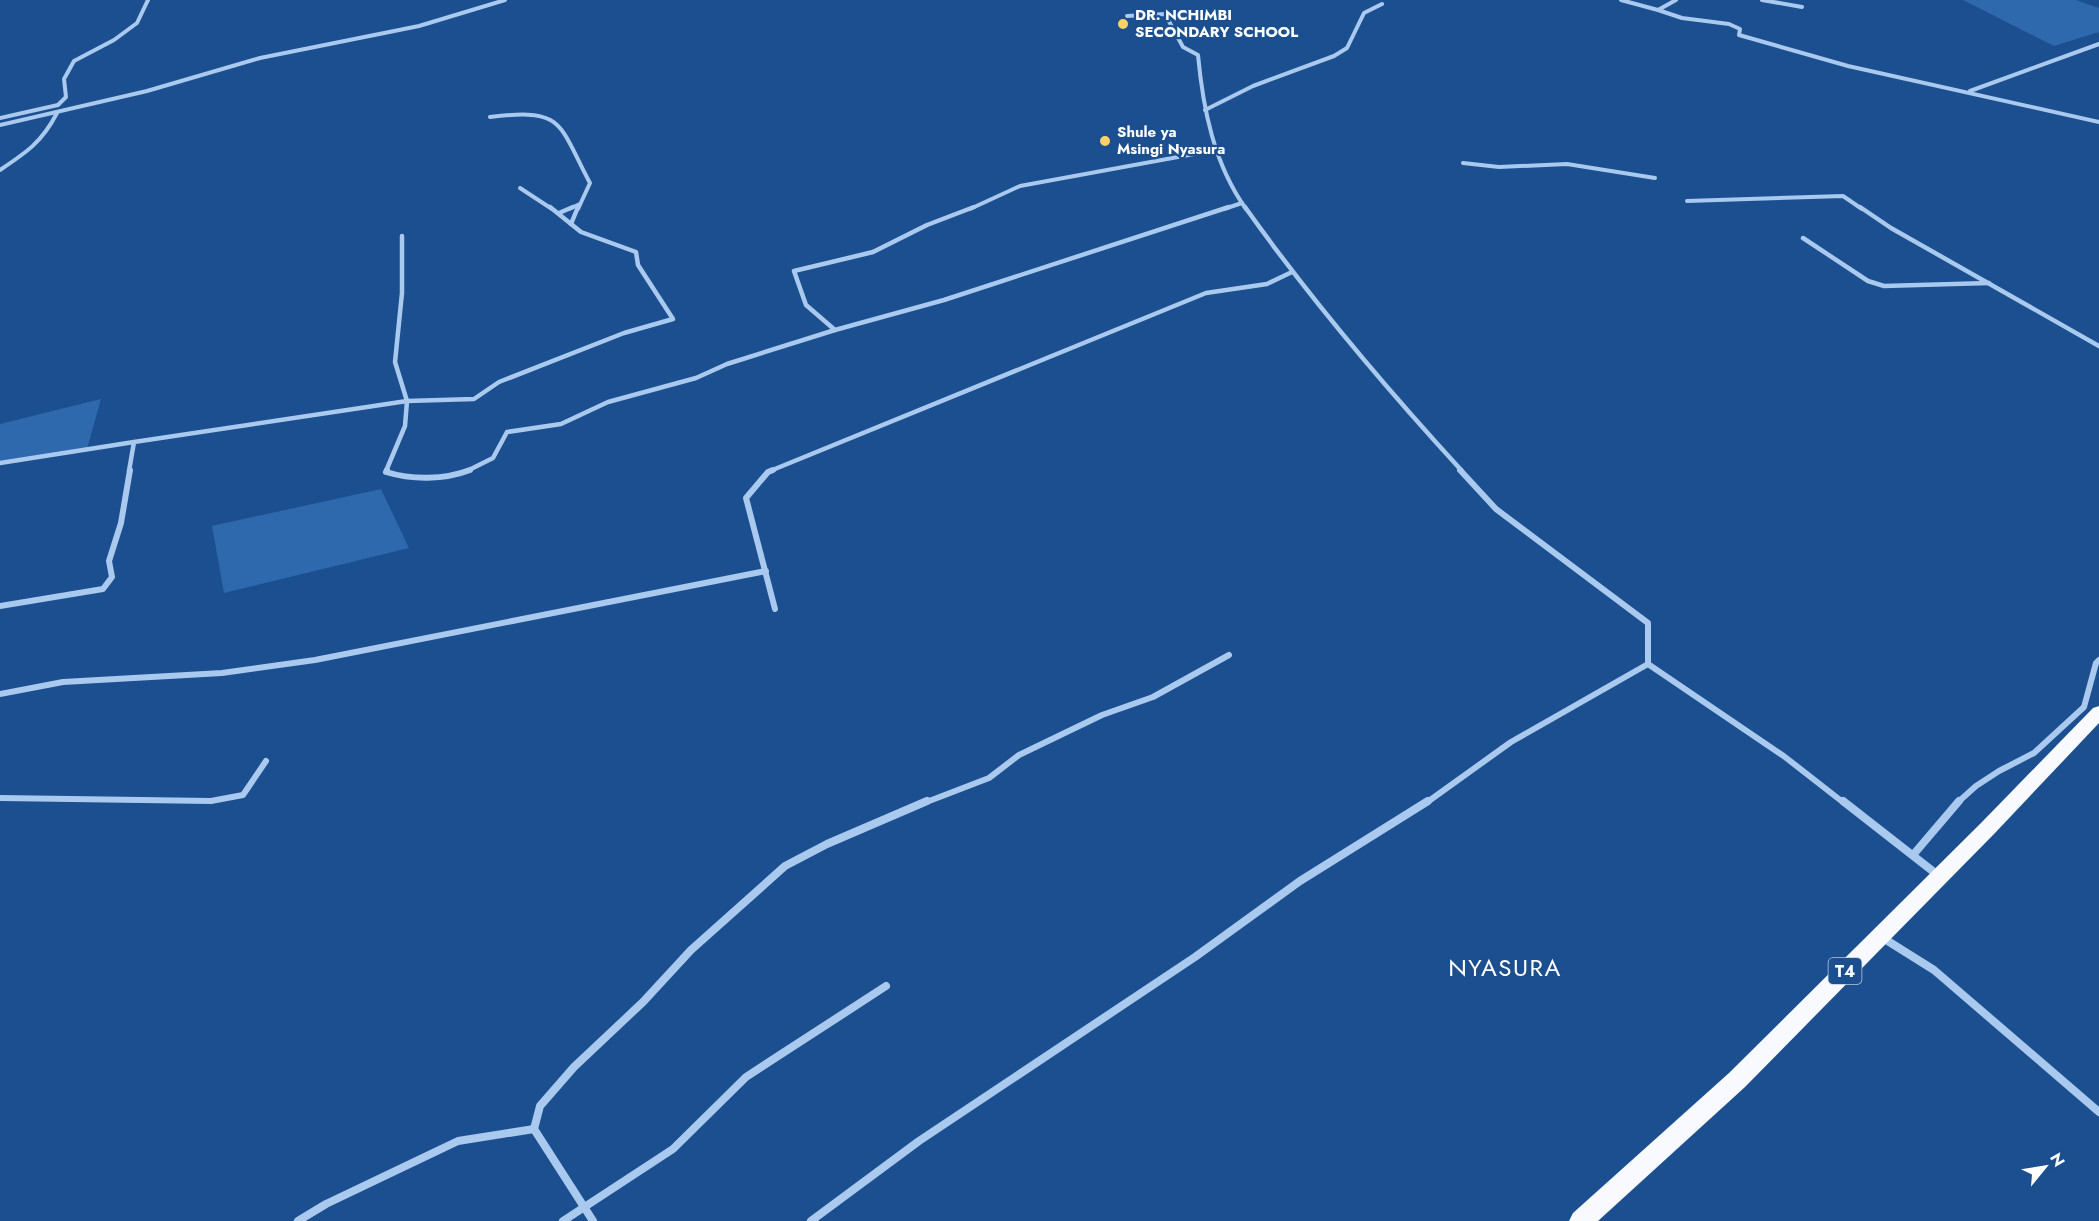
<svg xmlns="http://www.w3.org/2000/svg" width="2099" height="1221" font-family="Jost,sans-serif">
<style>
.green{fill:#2e69ad}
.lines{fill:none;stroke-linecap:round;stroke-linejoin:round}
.minor-far3{stroke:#a9c9ee;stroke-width:4}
.minor-far2{stroke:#a9c9ee;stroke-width:4.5}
.minor-far1{stroke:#a9c9ee;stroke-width:6}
.minor{stroke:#a9c9ee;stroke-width:8}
.trunk{fill:#f8faff;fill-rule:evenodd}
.poi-dot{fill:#ffd166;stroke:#1b4f8f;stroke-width:2}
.labels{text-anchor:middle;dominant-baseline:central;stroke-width:4.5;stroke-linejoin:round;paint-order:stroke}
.far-poi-label{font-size:15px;font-weight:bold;fill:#fff;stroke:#1b4f8f;text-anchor:start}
.shield{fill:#1b4f8f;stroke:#bbcadd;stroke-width:1.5}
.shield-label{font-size:16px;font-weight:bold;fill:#fff}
.near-neighbourhood-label{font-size:24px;letter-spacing:1.5px;fill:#fff;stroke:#1b4f8f}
</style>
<rect width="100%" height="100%" fill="#1b4f8f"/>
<g class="green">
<path d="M1963 0H2076L2099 8V32L2054 46Z"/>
<path d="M101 399 87 449 0 462V424Z"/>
<path d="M381 489 409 548 224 593 212 526Z"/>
</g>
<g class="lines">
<g class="minor-far3">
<path d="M1621 0 1658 10"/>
<path d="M1676 0 1658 10 1682 18 1729 24 1740 29 1739 35 1848 66 2099 122"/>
<path d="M1762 0 1802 7"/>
<path d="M1127 16 1165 14 1183 47 1198 55C1203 109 1214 164 1246 209"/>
<path d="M1970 91 2099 44"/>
<path d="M1205 110 1253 86 1334 56 1347 48 1364 13 1382 4"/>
<path d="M490 117C565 108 558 123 590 183L578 209"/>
<path d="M0 118 58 105 66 97 64 79 74 61 114 40 137 23 148 0"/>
<path d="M0 125 147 91 260 58 419 26 505 0"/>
<path d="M1463 163 1499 167 1567 164 1655 178"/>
<path d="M0 170C27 152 42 142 57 113"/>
<path d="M520 188 552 209"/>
<path d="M1687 201 1843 196 1862 209"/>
<path d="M569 209 580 204"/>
<path d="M970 209 1020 186 1216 150"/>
<path d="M1224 209 1242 203"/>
</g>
<g class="minor-far2">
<path d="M974 207 927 225 873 252 794 271 806 305 835 330 944 300 1229 207"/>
<path d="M1245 207C1311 300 1385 387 1462 471"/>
<path d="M1860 207 1891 228 2099 346"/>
<path d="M559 213 573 207"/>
<path d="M571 224 578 207"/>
<path d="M1803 238 1868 281 1884 286 1989 283"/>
<path d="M134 442 407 401 474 399 499 382 624 333 673 319 638 265 636 252 581 232 550 207"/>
<path d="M0 463 134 442 129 471"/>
<path d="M386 471 405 426 407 401 395 362 402 293V236"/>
<path d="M467 471 493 458 507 432 561 424 608 402 696 378 727 364 835 330"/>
<path d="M770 471 1206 293 1267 284 1292 272"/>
</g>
<g class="minor-far1">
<path d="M387 470 386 472C412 480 444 480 470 470"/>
<path d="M773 470 768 472 746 498 775 609"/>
<path d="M1460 470 1496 509 1648 623V664L1785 757 1844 803"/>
<path d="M0 606 103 589 112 577 109 561 121 523 130 470"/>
<path d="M0 694 63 682 222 673 315 660 766 571"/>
<path d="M0 798 211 801 243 795 266 761"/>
<path d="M924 803 989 778 1019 755 1102 715 1153 697 1229 655"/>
<path d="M1426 803 1511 742 1648 664"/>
<path d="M1957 803 1976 786 1999 771 2034 753 2084 707 2096 663 2099 660"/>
</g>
<g class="minor">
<path d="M1843 801 1939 876"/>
<path d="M1913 855 1959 801"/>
<path d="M1883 938 1934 970 2099 1112"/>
<path d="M298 1221 326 1204 458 1141 534 1129"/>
<path d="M563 1221 673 1149 746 1077 886 986"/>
<path d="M593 1221 534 1129 540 1106 574 1067 643 1002 691 950 785 866 827 844 927 801"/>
<path d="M811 1221 919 1141 1195 957 1300 881 1428 801"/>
</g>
<path class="trunk" d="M2099 706V723L1995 833 1745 1087 1598 1221H1569L1573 1213 1729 1073 1981 823 2093 708Z"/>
</g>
<g class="poi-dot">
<circle cx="1123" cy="24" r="6"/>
<circle cx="1105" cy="141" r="6"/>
</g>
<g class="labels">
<g class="far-poi-label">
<text x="1135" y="15">DR. NCHIMBI<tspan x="1135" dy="17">SECONDARY SCHOOL</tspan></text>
<text x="1117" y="132">Shule ya<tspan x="1117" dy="17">Msingi Nyasura</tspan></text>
</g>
<rect class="shield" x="1828.5" y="958" width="33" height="26" rx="4.5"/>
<g class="shield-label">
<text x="1845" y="971">T4</text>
</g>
<g class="near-neighbourhood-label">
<text x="1505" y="967">NYASURA</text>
</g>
</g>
<g transform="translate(2045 1167) rotate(60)" stroke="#1b4f8f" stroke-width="4.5" paint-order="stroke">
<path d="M0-4.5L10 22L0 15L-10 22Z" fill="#ffffff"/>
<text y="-9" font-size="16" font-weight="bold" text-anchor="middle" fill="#ffffff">N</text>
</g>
</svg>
